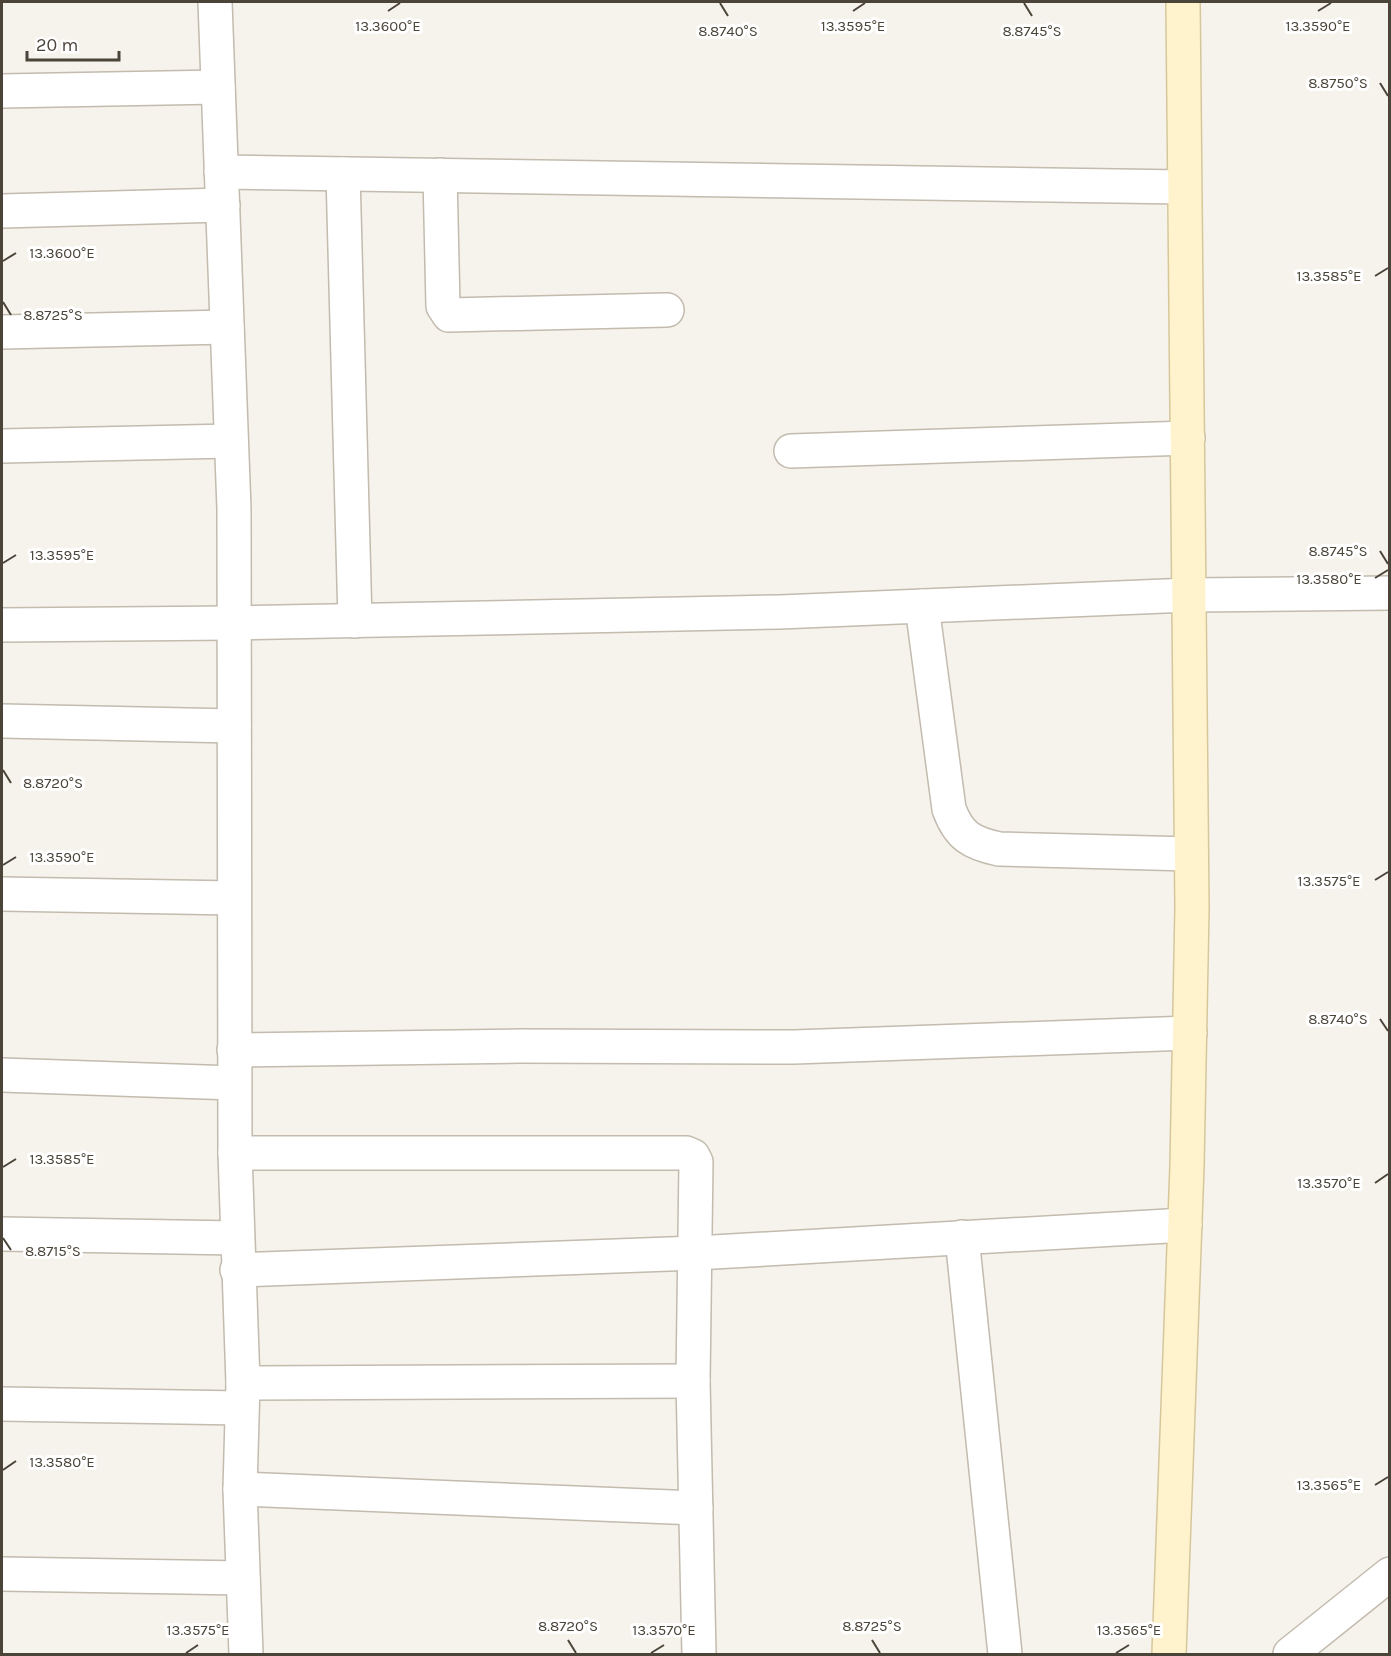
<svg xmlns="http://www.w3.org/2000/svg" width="1391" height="1656" font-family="Karla,sans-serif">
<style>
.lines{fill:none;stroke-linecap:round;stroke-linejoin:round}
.street-casing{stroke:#c2bbae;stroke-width:36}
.secondary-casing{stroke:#d6c79b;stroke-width:36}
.street{stroke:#fff;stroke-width:33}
.secondary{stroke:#fff3cd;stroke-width:33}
.ticks{fill:none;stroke:#4b4439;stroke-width:2}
.ticks-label{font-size:15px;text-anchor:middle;fill:#4b4439;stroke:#fff;stroke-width:6;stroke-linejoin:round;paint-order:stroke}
</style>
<rect width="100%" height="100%" fill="#f6f3ec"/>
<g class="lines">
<g class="street-casing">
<g id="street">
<path d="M215 2 234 509 235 1153 243 1383 240 1489 246 1654"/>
<path d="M2 91 218 87"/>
<path d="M221 172 1184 187"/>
<path d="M343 174 355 621"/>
<path d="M440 175 443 306 449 315 667 310"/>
<path d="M2 211 223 205"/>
<path d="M2 332 227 327"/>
<path d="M2 446 231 441"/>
<path d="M791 451 1188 438"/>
<path d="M922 606 949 809C959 836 971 843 999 849L1191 854"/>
<path d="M2 625 232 623 780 612 1189 595 1390 593"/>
<path d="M2 721 234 726"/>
<path d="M2 894 234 898"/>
<path d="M234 1050 520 1046 794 1047 1190 1033"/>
<path d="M2 1075 234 1083"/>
<path d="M235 1153H686L693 1156 696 1162 693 1381 699 1654"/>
<path d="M2 1234 236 1238"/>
<path d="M962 1237 1005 1654"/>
<path d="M237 1270 696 1253 1185 1225"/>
<path d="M243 1383 693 1381"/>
<path d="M2 1404 241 1408"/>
<path d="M240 1489 696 1508"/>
<path d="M2 1574 243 1578"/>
<path d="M1290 1654 1390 1574"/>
</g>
</g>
<g class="secondary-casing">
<path id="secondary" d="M1169 1654 1187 1166 1192 908 1183 2"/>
</g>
<use href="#street" class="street"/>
<use href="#secondary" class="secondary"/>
</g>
<path class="ticks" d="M720 3 728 16M1024 3 1032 16M388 11 400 3M853 11 865 3M1318 11 1331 3M1380 83 1388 96M3 261 16 253M1375 276 1388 268M3 302 11 315M1380 551 1388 564M3 563 16 555M1375 578 1388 570M3 770 11 783M3 865 16 857M1375 880 1388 872M1380 1019 1388 1031M3 1167 16 1159M1375 1183 1388 1174M3 1238 11 1250M3 1470 16 1461M1375 1485 1388 1477M568 1640 576 1653M872 1640 880 1653M186 1653 198 1645M651 1653 664 1645M1116 1653 1129 1645"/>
<g class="ticks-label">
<text x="388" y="31">13.3600°E</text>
<text x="853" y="31">13.3595°E</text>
<text x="1318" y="31">13.3590°E</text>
<text x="728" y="36">8.8740°S</text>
<text x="1032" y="36">8.8745°S</text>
<text x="1338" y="88">8.8750°S</text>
<text x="62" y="258">13.3600°E</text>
<text x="1329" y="281">13.3585°E</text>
<text x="53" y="320">8.8725°S</text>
<text x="1338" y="556">8.8745°S</text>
<text x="62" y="560">13.3595°E</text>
<text x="1329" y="584">13.3580°E</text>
<text x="53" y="788">8.8720°S</text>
<text x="62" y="862">13.3590°E</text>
<text x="1329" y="886">13.3575°E</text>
<text x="1338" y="1024">8.8740°S</text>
<text x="62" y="1164">13.3585°E</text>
<text x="1329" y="1188">13.3570°E</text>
<text x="53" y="1256">8.8715°S</text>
<text x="62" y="1467">13.3580°E</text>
<text x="1329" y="1490">13.3565°E</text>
<text x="568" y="1631">8.8720°S</text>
<text x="872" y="1631">8.8725°S</text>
<text x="198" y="1635">13.3575°E</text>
<text x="664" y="1635">13.3570°E</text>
<text x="1129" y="1635">13.3565°E</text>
</g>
<rect width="1391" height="1656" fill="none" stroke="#4b4439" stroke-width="6"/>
<path d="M27 51v9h92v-9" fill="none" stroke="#4b4439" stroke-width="3"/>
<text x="36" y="51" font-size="18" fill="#4b4439" stroke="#ffffff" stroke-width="4.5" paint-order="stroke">20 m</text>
</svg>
